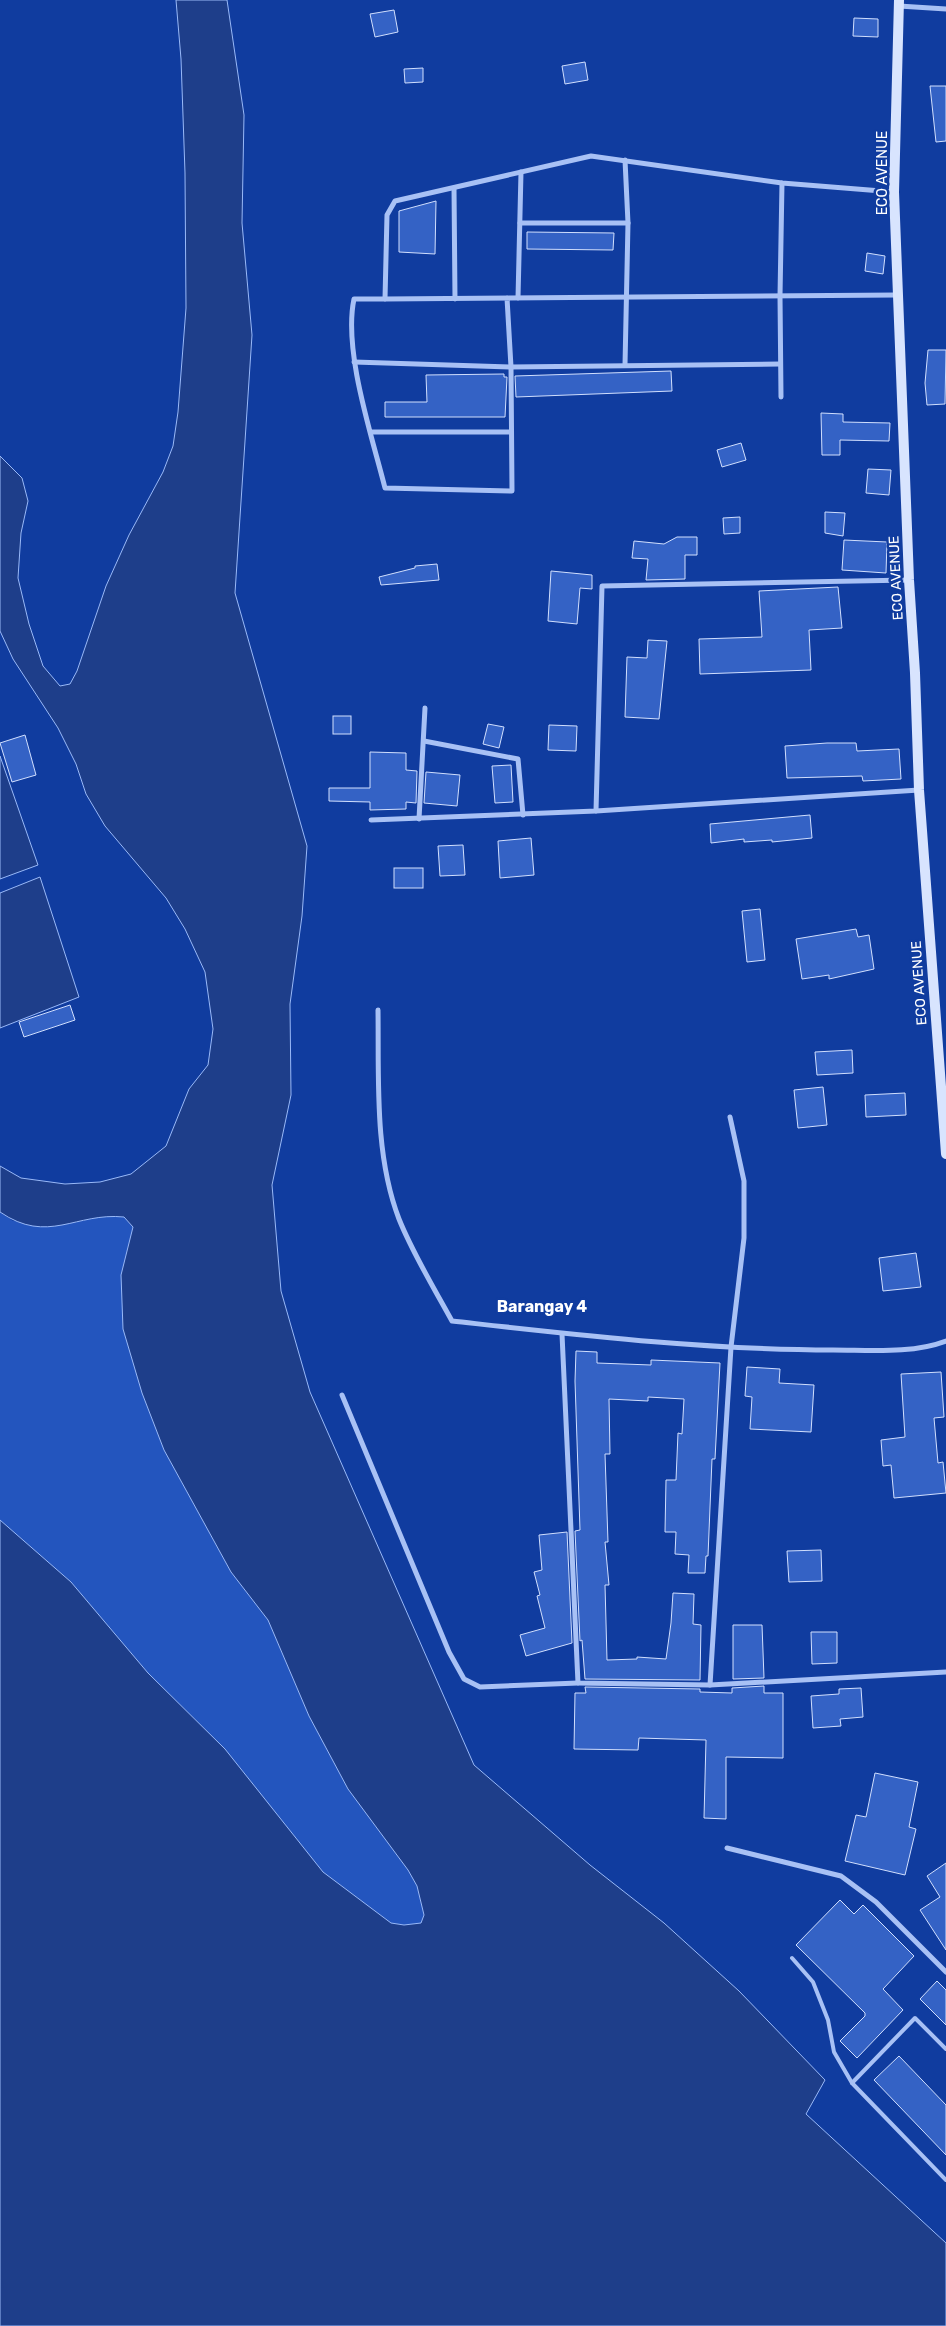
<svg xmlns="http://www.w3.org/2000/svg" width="946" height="2326" font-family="Rubik,sans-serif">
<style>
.green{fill:#2355be}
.water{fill:#1e3e8a;stroke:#99b9f8}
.building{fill:#3462c5;stroke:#d1dffe}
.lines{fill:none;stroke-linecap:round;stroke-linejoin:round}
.service{stroke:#a8c1f5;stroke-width:4}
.minor{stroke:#a8c1f5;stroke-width:5}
.secondary{stroke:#d8e4fe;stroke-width:10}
.labels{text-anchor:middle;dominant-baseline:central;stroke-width:5;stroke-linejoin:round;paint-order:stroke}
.street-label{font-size:14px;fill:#fff;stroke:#103c9f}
.quarter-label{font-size:16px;font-weight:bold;fill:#fff;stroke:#103c9f}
</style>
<rect width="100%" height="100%" fill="#103c9f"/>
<path class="green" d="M0 1212 13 1221 72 1223 108 1215 124 1217 133 1227 121 1275 142 1393 164 1450 231 1572 268 1620 309 1716 348 1789 408 1870 417 1886 424 1915 422 1923 404 1925 391 1923 323 1872 225 1749 148 1673 71 1582 0 1520Z"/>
<g class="water">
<path d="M176 0H227L244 115 242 223 252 335 235 593 307 846 302 916 290 1004 291 1095 272 1185 281 1291 310 1392 474 1765 590 1865 664 1923 739 1991 825 2080 806 2114 946 2243V2326H0V1520L71 1582 148 1673 225 1749 323 1872 391 1923 404 1925 421 1923 424 1915 417 1886 408 1870 348 1789 309 1716 268 1620 231 1572 164 1450 142 1393 123 1329 121 1275 133 1227 124 1217C76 1212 48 1245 0 1212V1166L21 1178 65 1184 100 1182 131 1174 166 1146 189 1089 208 1065 213 1029 205 972 185 929 166 898 105 826 86 794 76 764 58 728 13 659 0 631V456L22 478 28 501 21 533 18 578 29 624 43 666 60 686 70 684 77 671 106 586 129 535 163 472 173 446 178 412 186 308 185 173 181 59Z"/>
<path d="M0 756 38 865 0 879Z"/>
<path d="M40 877 79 997 0 1028V893Z"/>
</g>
<g class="building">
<path d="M394 10 398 32 375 37 370 14Z"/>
<path d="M854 18 878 19V37L853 36Z"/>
<path d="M585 62 588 80 565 84 562 66Z"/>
<path d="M423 68V82L405 83 404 69Z"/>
<path d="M930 86H946V141L936 142Z"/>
<path d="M436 201 435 254 399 252V211Z"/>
<path d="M527 232 614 233 613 250 527 249Z"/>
<path d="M867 253 885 256 883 274 865 271Z"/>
<path d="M928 350H946L945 404 927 405 925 383Z"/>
<path d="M671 371 672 391 516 397 515 376Z"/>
<path d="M504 374V377H507L505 417H385V402H427L426 375Z"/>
<path d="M821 413 843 414V422L890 423 889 441 840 440V455H822Z"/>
<path d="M741 443 746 460 722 467 717 450Z"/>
<path d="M868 469 891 470 889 495 866 493Z"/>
<path d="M825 512 845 513 843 536 825 533Z"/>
<path d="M740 517V533L724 534 723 518Z"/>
<path d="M677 537H697V555H685V579L646 580 648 559 632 558 634 541 664 544Z"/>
<path d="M844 540 887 542 886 573 842 570Z"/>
<path d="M437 564 439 580 381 585 379 577 415 568V566Z"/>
<path d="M551 571 592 575V589L580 588 577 624 548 621Z"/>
<path d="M838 587 842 628 809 630 811 670 700 674 699 639 762 637 759 591Z"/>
<path d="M648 640 667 641 659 719 625 717 627 657 647 658Z"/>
<rect x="333" y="716" width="18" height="18"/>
<path d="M488 724 504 727 499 748 483 744Z"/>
<path d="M549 725 577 726 576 751 548 750Z"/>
<path d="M25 735 36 775 12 782 0 743Z"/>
<path d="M827 743H856L857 751 899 749 901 779 863 781 862 776 787 778 785 746Z"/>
<path d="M370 752 406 753V770L417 771 416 803 406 802V809L370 810V802L329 801V788H370Z"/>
<path d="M511 765 513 802 495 803 492 766Z"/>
<path d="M426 772 460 775 457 806 424 803Z"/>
<path d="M810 815 812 838 772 842V840L744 842V839L711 843 710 824Z"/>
<path d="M531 838 534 875 500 878 498 841Z"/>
<path d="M463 845 465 875 440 876 438 846Z"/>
<rect x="394" y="868" width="29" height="20"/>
<path d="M760 909 765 960 747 962 742 911Z"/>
<path d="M856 929 858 937 869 935 874 969 829 979V975L802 979 796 939Z"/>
<path d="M70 1005 75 1020 24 1037 19 1022Z"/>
<path d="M852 1050 853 1073 817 1075 815 1052Z"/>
<path d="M823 1087 827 1125 798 1128 794 1090Z"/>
<path d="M905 1093 906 1115 866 1117 865 1095Z"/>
<path d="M916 1253 921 1287 883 1291 879 1258Z"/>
<path d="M576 1351 597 1352V1363L651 1365V1360L720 1363 715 1459H712L708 1556H706L705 1573H688L689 1555 675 1554 676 1532H665L666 1480H676L678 1433 682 1434 684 1399 648 1397V1401L609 1399 610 1454H605L608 1542H605L609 1585H605L607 1660 637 1659V1657L666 1659 671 1623 673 1593 694 1594 693 1624 701 1625 700 1680 585 1679 582 1640 580 1641 575 1531 580 1530 575 1381Z"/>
<path d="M747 1367 780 1369 779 1383 814 1385 811 1432 750 1429 752 1397 745 1396Z"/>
<path d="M941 1372 944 1417 934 1418 938 1463 943 1462 946 1493 894 1498 891 1465 883 1466 881 1440 905 1437 901 1374Z"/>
<path d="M567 1532 572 1643 526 1656 520 1635 545 1628 537 1596 540 1595 534 1572 542 1570 539 1535Z"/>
<path d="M821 1550 822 1581 789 1582 787 1551Z"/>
<path d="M733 1625H762L764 1678 733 1679Z"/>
<path d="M811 1632H837V1663L812 1664Z"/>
<path d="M764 1686V1693H783V1758L726 1757V1819L704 1818 706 1740 639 1738 638 1750 574 1749 575 1693H586L585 1687 700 1689V1692L732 1693V1688Z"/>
<path d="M861 1688 863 1717 840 1719 841 1726 813 1728 811 1696 839 1694V1689Z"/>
<path d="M875 1773 918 1782 909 1827 916 1829 905 1875 845 1861 856 1815 866 1817Z"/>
<path d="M946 1863V1950L920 1910 940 1897 927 1876Z"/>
<path d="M840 1900 854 1914 863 1905 914 1956 883 1989 903 2010 857 2058 840 2041 865 2016V2013L796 1945Z"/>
<path d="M937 1981 946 1990V2025L920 1999Z"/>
<path d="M899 2056 946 2105V2155L874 2080Z"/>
</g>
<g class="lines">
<g class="service">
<path d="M792 1958 813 1982 828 2020 834 2052 852 2083 946 2180"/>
<path d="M852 2083 915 2018 946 2049"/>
</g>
<g class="minor">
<path d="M899 6 946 9"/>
<path d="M625 160 628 223 625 365"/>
<path d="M454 188 455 299"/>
<path d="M520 223H628"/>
<path d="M507 298 511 367 512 491 385 488C372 436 343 351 354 299H385L897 295"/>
<path d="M518 298 521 172"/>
<path d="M385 299 387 215 395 201 591 156 782 183 894 192"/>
<path d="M354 362 511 367 780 364"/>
<path d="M781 397 780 296 782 183"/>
<path d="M371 432H511"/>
<path d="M424 741 518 759 523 815"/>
<path d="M596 811 602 586 909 580"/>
<path d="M419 819 425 708"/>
<path d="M371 820 596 811 919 790"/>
<path d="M378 1010C379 1078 374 1154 399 1219 413 1254 434 1288 452 1321 579 1335 706 1350 833 1350 870 1350 912 1354 946 1341"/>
<path d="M562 1334 578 1683 710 1685 946 1672"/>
<path d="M342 1395 449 1652 464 1679 480 1687 578 1683"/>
<path d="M710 1685 731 1347 744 1238V1181L730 1117"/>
<path d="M727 1848 841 1876 876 1902 946 1972"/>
</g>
<path class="secondary" d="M899 0 894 192 909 580 915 673 919 790 946 1154"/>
</g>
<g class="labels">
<g class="street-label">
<text transform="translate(882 173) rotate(-90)">ECO AVENUE</text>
<text transform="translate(896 578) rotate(-93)">ECO AVENUE</text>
<text transform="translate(919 983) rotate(-94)">ECO AVENUE</text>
</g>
<g class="quarter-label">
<text x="542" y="1306">Barangay 4</text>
</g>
</g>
</svg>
